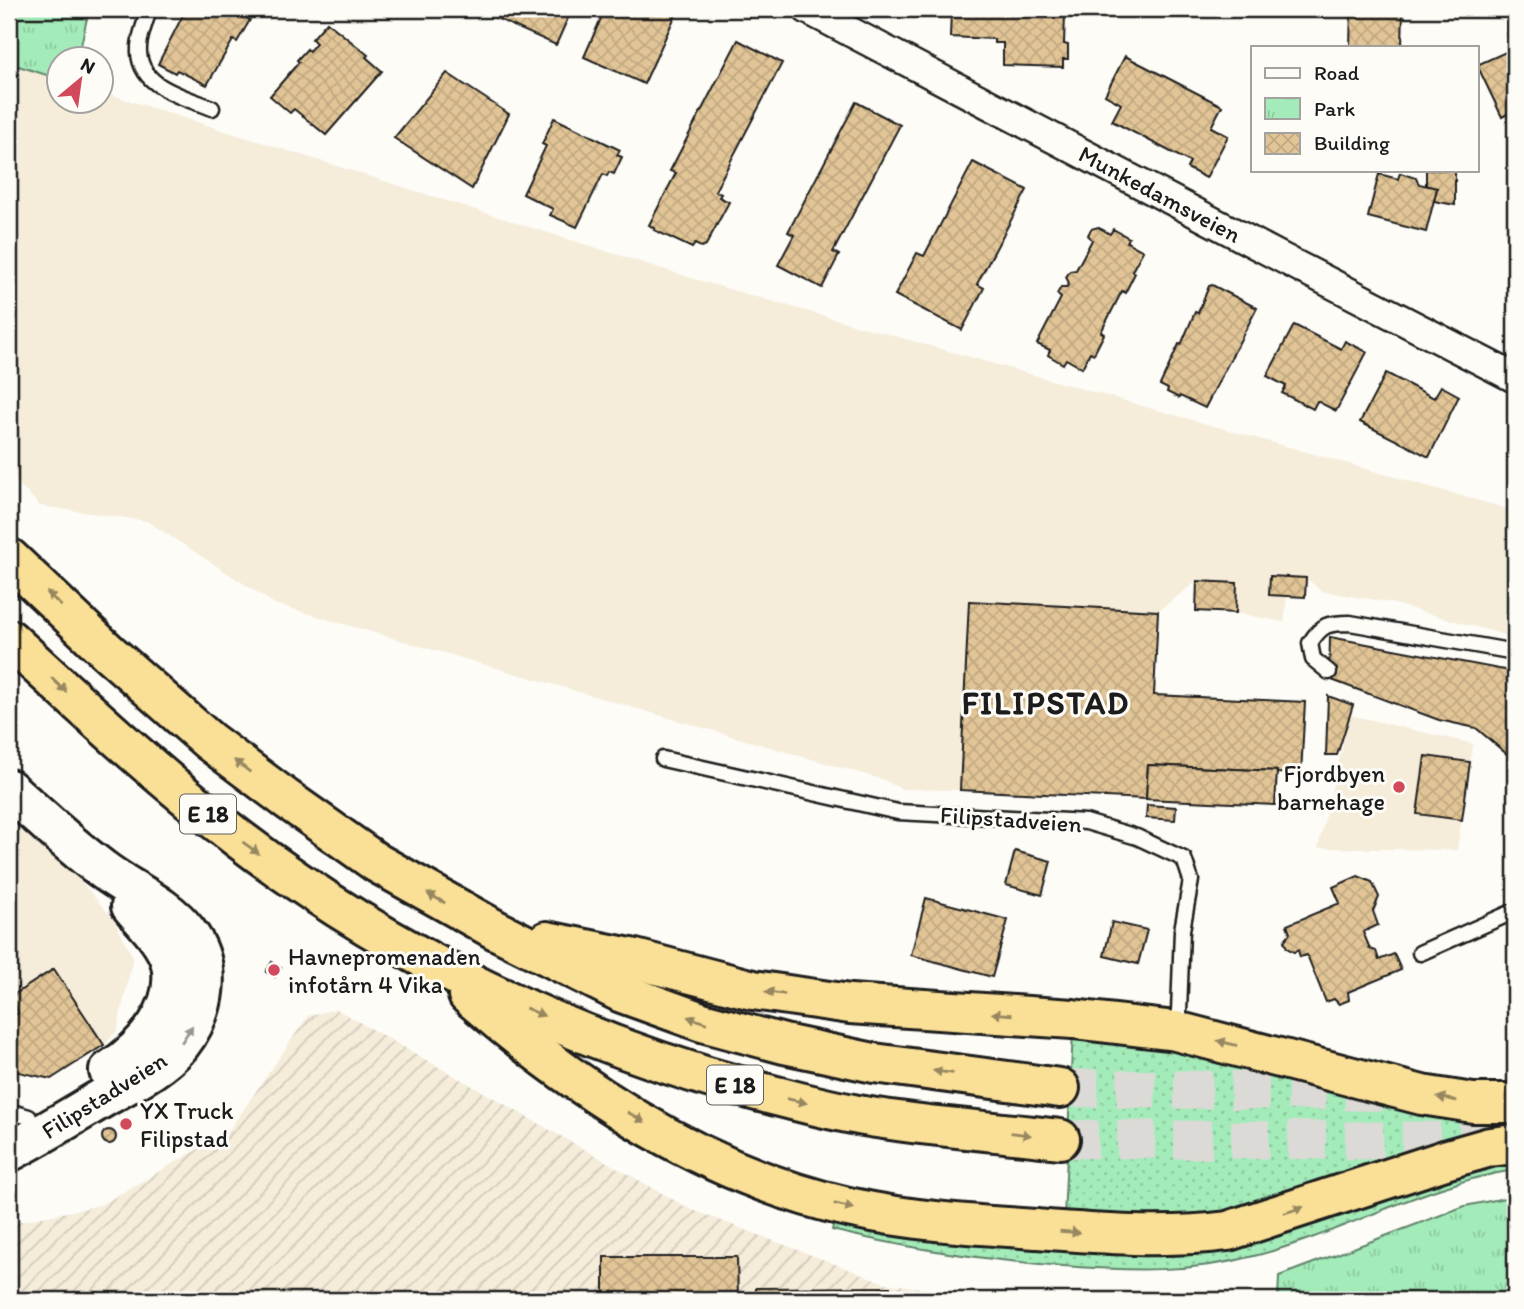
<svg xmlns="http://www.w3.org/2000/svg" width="1524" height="1309" font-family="Itim,sans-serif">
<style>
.built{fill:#f5ecda}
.industrial{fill:url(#industrial-furrows)}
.grass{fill:url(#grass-dots);stroke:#60846a;stroke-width:2}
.park{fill:url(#park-tufts);stroke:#60846a;stroke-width:2}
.building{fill:url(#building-cross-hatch);stroke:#1c1c1c;stroke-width:2}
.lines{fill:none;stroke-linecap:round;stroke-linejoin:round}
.highway-tunnel{stroke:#dbdad6;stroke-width:38;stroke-dasharray:38 19;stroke-linecap:butt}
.lane-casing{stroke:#1c1c1c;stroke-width:19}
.street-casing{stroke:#1c1c1c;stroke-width:33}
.secondary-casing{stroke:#1c1c1c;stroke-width:44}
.highway-casing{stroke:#1c1c1c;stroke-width:44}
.lane{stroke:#fdfcf7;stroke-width:14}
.street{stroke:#fdfcf7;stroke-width:28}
.secondary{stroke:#fdfcf7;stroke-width:38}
.highway{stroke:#fadf96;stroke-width:38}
.oneway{fill:#96875f}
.oneway2{fill:#989794}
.poi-dot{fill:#d1495b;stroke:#fdfcf7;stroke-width:2.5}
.labels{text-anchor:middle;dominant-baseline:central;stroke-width:6;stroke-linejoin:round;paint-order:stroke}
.shield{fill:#fdfcf7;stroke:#605f5e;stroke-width:2}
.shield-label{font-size:23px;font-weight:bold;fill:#1c1c1c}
.street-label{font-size:24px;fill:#1c1c1c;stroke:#fdfcf7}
.poi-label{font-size:24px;fill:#1c1c1c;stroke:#fdfcf7;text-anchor:start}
.district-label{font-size:32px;font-weight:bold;letter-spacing:2px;fill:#1c1c1c;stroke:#fdfcf7}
</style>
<defs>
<pattern id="industrial-furrows" width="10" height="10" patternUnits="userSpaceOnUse" patternTransform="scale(1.75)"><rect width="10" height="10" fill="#f5ecda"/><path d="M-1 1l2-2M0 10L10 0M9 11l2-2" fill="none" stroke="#d1caba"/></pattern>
<pattern id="grass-dots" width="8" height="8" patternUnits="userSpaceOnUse" patternTransform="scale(1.75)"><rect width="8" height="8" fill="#a3ebb9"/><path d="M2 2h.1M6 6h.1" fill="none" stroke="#8cc99e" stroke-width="1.8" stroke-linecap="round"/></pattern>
<pattern id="park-tufts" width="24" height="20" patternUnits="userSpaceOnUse" patternTransform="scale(1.75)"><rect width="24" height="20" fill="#a3ebb9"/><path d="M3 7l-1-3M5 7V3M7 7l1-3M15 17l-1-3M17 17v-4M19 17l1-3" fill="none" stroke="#8cc99e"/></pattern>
<pattern id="building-cross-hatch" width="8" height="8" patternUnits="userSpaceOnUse" patternTransform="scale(1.75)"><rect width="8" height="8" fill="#e2c596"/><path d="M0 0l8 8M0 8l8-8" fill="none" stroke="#c1a981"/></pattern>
</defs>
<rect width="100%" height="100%" fill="#fdfcf7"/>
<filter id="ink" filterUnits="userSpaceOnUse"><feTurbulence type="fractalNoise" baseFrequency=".0143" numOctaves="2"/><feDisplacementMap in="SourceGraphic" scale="14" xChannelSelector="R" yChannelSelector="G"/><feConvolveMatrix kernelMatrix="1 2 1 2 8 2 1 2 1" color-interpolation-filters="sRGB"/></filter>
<g filter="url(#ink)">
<g class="built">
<path d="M9 63 59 79 60 102H102V92L707 283 1515 511V638L1387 602 1321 591 1306 578 1287 596 1284 622 1236 613 1197 581 1158 611 960 790 901 789 884 780 275 604 147 521 40 506 9 474Z"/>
<path d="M1350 715 1473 744 1457 850 1318 848Z"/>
<path d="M9 814 67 865 114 920 133 957 117 1031 104 1045 51 1079 9 1070Z"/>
</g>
<path class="industrial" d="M336 1009 690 1209 885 1283 999 1299H1278L1372 1295 1509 1300H9V1224L101 1205 228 1132 308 1016Z"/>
<g class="grass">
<path d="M1073 1031 1515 1110V1131L1223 1218 1064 1217Z"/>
<path d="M1515 1158V1170C1425 1183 1346 1232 1258 1255 1193 1273 1130 1271 1063 1266 985 1260 909 1249 832 1230L835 1218 1121 1249Z"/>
</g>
<g class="park">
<path d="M9 9H89L78 59 60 60 59 79 9 63Z"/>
<path d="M1515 1196V1300L1372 1295 1278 1299 1279 1276 1465 1206Z"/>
</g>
<g class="building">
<path d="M180 9H230L250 20 237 42 233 40 207 85 177 70 175 73 158 64 184 13 179 10Z"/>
<path d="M500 9H572L556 45 496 18Z"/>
<path d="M605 9 678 10 644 84 584 57Z"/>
<path d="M898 9H1011L1010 14 1065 15 1064 44 1068 45V59H1063V67L1003 65V43H994V39L950 37 951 12H930V17H913V11H898Z"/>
<path d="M1105 9H1165V12L1112 13 1105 12Z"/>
<path d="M1351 9H1403L1402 47H1350Z"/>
<path d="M327 22 368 55 366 57 382 71 326 135 294 109 290 113 270 96 299 62 297 60 307 49 309 51 316 43 312 39Z"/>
<path d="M738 40 782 63 715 191 721 194 719 197 729 202 706 245 701 247 695 244 692 248 654 230 655 229 649 225 676 173 670 171Z"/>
<path d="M1508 51 1515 65V110L1502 117 1477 65Z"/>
<path d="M1125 56 1222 106 1211 127 1228 136 1206 178 1187 168 1190 162 1112 121 1121 104 1105 95Z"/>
<path d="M447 73 509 114 472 189 394 138Z"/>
<path d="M856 102 900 125 833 252 839 255 822 288 778 265 794 235 788 232Z"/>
<path d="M554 118 620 150 617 155 622 157 614 174 609 172 607 176 603 174 577 227 550 215 553 209 523 194 546 146 542 144Z"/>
<path d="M973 162 1027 190 977 284 984 288 962 330 895 295 917 253 924 256Z"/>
<path d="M1426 170H1455V205L1434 201 1437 188 1426 186Z"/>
<path d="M1400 173 1416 178 1419 184 1437 188 1426 232 1368 217 1379 174 1398 179Z"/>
<path d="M1098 227 1110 234 1113 229 1129 238 1127 242 1143 251 1132 271 1135 273 1125 293 1122 291 1101 332 1104 334 1094 354 1090 352 1082 368 1066 359 1063 364 1048 355 1050 350 1037 344 1061 298 1057 294 1061 287H1067L1069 283 1066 277 1070 271 1076 270 1092 240 1088 235 1091 229Z"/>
<path d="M1212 285 1257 308 1205 408 1180 396 1179 398 1167 392 1168 389 1160 385 1179 344 1181 345 1195 312 1198 313 1209 286Z"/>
<path d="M1294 325 1341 349 1345 341 1367 352 1336 411 1317 401 1313 409 1282 393 1286 386 1267 376Z"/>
<path d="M1386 373 1434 398 1441 386 1459 396 1429 457 1360 422Z"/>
<path d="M1270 576 1306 578 1305 597 1269 595Z"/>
<path d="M1197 581 1237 583 1236 613 1196 611Z"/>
<path d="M969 601 1158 611 1154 695 1305 702 1301 774 1277 773V771L1148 765 1146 799 960 790Z"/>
<path d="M1330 637 1515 672V761L1476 728 1439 720 1329 679Z"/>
<path d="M1328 696 1353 705 1337 755H1326Z"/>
<path d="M1425 756 1470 762 1462 820 1417 814Z"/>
<path d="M1148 765 1277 771 1275 805 1146 799Z"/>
<path d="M1147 805 1176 807 1175 820 1146 818Z"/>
<path d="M1015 851 1051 861 1042 895 1006 885Z"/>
<path d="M1358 876 1372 882 1379 897 1373 911 1378 925 1363 932 1370 949 1376 951 1379 960 1394 954 1401 970 1348 992 1349 1000 1339 1004 1334 999 1326 1002 1307 955 1300 957 1298 950 1294 952 1287 948 1284 941 1290 933 1287 925 1340 903 1333 887Z"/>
<path d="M926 898 1008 920 992 977 911 955Z"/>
<path d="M1112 922 1147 930 1138 964 1104 956Z"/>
<path d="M272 962 281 968 275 977 266 972Z"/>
<path d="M54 969 104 1045 51 1079 9 1070V1019L18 1013 12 996Z"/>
<circle cx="109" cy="1137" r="7"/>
<path d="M604 1257H737L738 1300H604Z"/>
<path d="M890 1287V1300H756V1288Z"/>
</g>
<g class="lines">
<g class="highway-tunnel">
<path d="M1060 1088 1384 1092"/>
<path d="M1060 1139 1492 1141"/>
</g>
<g class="lane-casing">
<g id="lane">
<path d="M149 9C146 21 140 34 139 46 136 87 182 96 212 108"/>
<path d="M1329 672 1313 659 1310 643C1322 624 1328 623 1350 623L1515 652"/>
<path d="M663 759 898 812 1086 822 1137 837 1184 859 1191 880 1182 930 1179 1012 1176 1030"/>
<path d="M1420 953 1515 911"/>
<path d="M9 1111 29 1117"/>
</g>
</g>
<g class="street-casing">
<path id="street" d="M807 9 1284 259 1515 378"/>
</g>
<g class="secondary-casing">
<g id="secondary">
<path d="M9 789C39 816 69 845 102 869 129 890 166 904 187 932 214 966 206 1012 180 1045 162 1067 131 1082 106 1096 74 1115 42 1135 9 1152"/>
<path d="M109 1071C144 1048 180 1009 171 964 166 942 145 923 131 906"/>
</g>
</g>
<g class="highway-casing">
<g id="highway">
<path d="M9 558 108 652 209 741 285 798 377 863 496 930 622 993 702 1022 784 1044 874 1063 1060 1088"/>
<path d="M9 639C84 708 158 777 239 839 391 955 569 1040 753 1090 789 1099 826 1110 864 1116 928 1127 995 1131 1060 1139"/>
<path d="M547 941 631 958 753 990 850 1004 1073 1019 1176 1031 1422 1095 1473 1103H1515"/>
<path d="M468 995C576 1090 706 1175 848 1207 910 1221 974 1225 1037 1229 1101 1234 1164 1239 1228 1231L1448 1159 1490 1147 1515 1144"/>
</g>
</g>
<use href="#lane" class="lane"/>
<use href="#street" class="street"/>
<use href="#secondary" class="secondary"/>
<use href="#highway" class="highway"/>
</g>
<defs><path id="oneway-solid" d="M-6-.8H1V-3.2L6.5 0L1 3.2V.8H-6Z" transform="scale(1.75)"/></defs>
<g class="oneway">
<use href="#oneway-solid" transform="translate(54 599) rotate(-136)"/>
<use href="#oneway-solid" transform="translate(59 685) rotate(43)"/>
<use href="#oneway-solid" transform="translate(242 766) rotate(-143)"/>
<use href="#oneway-solid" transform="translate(251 848) rotate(36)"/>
<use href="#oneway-solid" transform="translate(436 898) rotate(-151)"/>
<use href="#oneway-solid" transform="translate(775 993) rotate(-172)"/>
<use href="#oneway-solid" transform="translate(535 1012) rotate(23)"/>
<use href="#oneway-solid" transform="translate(1002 1014) rotate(-176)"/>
<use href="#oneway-solid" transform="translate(697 1020) rotate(-161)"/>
<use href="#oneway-solid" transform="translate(1227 1043) rotate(-166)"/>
<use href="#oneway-solid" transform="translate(943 1072) rotate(-173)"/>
<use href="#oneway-solid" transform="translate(1447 1099) rotate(-170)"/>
<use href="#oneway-solid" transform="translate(797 1101) rotate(13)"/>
<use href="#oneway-solid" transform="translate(636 1117) rotate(30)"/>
<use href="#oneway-solid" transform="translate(1021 1134) rotate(7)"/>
<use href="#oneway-solid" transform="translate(844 1206) rotate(13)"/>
<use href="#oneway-solid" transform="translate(1294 1210) rotate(-18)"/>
<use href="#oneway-solid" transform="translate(1070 1232) rotate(4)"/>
</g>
<use class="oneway2" href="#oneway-solid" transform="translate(187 1034) rotate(-57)"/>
</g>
<g class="poi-dot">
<circle cx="1399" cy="787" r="7"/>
<circle cx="274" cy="970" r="7"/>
<circle cx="126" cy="1124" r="7"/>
</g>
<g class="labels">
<g class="shield">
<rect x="180" y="794.5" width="56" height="39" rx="5"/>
<rect x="707" y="1065.5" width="56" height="39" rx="5"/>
</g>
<g class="shield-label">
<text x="208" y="814">E 18</text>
<text x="735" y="1085">E 18</text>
</g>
<g class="street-label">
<text transform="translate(1160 194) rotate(28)">Munkedamsveien</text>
<text transform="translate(1011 819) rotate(4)">Filipstadveien</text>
<text transform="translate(104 1095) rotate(-32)">Filipstadveien</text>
</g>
<g class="poi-label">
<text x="1385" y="773" text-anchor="end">Fjordbyen<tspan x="1385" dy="28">barnehage</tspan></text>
<text x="288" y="956">Havnepromenaden<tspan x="288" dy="28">infotårn 4 Vika</tspan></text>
<text x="140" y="1110">YX Truck<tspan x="140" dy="28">Filipstad</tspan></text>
</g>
<g class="district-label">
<text x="1046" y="703">FILIPSTAD</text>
</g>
</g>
<rect width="1524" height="1309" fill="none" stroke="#fdfcf7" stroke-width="35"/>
<rect x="18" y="18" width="1489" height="1274" fill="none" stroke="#1c1c1c" stroke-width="2.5" filter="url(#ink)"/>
<rect x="1251" y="46" width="228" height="126" fill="#fdfcf7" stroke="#a3a29f" stroke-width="2"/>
<rect x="1265" y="68" width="35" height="10" fill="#fdfcf7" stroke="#a3a29f" stroke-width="2"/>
<text x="1314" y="80" font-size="21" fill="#1c1c1c">Road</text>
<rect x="1265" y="98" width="35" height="21" fill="url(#park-tufts)" stroke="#a3a29f" stroke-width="2"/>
<text x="1314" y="116" font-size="21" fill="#1c1c1c">Park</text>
<rect x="1265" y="133" width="35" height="21" fill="url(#building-cross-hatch)" stroke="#a3a29f" stroke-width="2"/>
<text x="1314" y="150" font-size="21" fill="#1c1c1c">Building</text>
<g transform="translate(80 80) rotate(29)"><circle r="33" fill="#fdfcf7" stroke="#a3a29f" stroke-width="2"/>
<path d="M0-5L12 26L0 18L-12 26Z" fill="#d1495b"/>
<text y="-10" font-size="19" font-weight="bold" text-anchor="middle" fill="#1c1c1c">N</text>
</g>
</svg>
